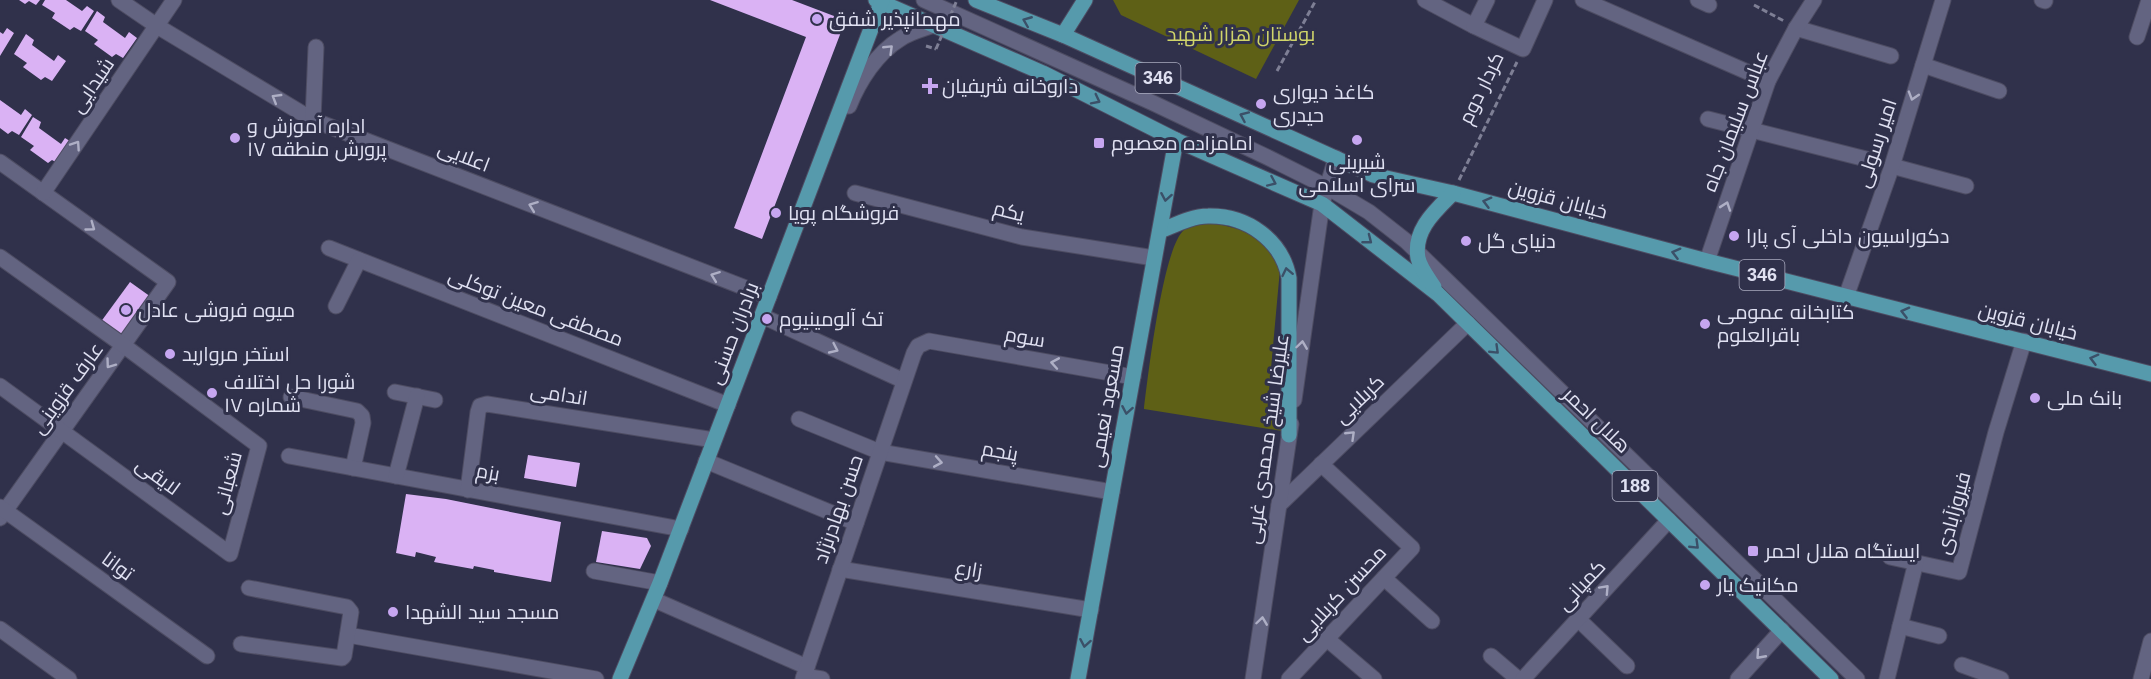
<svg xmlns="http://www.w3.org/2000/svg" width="2151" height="679" font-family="Helvetica,Cairo,sans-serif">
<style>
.green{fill:#5e6016}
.building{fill:#dab2f4}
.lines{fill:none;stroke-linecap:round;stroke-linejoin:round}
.minor-casing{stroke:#4d4c62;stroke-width:17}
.major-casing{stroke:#4d4c62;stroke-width:17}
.path{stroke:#7e7f95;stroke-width:3;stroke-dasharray:6 3;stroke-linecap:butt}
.minor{stroke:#636481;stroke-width:15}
.major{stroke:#569aac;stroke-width:15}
.path-bridge{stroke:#7e7f95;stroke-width:3;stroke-dasharray:6 3;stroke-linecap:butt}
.oneway{stroke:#3b5068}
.oneway2{stroke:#aeafc5}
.poi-dot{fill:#c6a6f0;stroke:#30314b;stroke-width:2}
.labels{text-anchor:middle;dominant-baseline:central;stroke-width:6;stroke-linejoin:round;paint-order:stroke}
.shield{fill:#30314b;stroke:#abacc0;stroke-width:1.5}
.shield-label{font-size:18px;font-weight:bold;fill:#e0e1f2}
.poi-label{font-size:20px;fill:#e0e1f2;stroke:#30314b;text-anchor:start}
.park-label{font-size:20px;fill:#d0d56a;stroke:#30314b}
.street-label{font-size:20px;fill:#e0e1f2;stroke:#30314b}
</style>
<rect width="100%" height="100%" fill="#30314b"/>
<g class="green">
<path d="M1113 0H1299L1256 79 1121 15Z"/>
<path d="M1211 222 1249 232 1273 249 1280 269 1268 401 1282 431 1144 409C1148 376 1163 247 1184 230 1191 224 1202 223 1211 222Z"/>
</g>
<g class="building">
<path d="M19 0H40L36 5 29 1 25 4Z"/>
<path d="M45 0H66L82 11 87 6 94 11 81 31 74 27 70 30 52 18 55 13 42 5Z"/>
<path d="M710 0H792L834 16 841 32 762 239 734 228 806 37Z"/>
<path d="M97 11 105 17 103 22 125 38 129 32 137 38 123 58 116 54 112 57 94 44 98 40 85 31Z"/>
<path d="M7 28 14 33 0 56V32L3 34Z"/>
<path d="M26 34 34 40 32 45 54 61 58 55 66 61 52 81 45 77 41 80 23 67 27 63 14 54Z"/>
<path d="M0 100 21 115 25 109 32 115 19 135 12 131 8 134 0 128Z"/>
<path d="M33 117 41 122 39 128 61 144 65 138 73 143 59 164 52 160 48 163 30 150 34 146 21 137Z"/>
<path d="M130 282 151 297 123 338 100 323Z"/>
<path d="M528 455 580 463 576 487 524 478Z"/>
<path d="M406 494 446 499 561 522 551 582 494 572V570L474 566 473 569 434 562 436 557 416 552 415 557 396 553Z"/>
<path d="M602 531 647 538 651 546 640 569 596 562Z"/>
</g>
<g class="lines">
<g class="minor-casing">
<g id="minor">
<path d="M119 0 157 26 313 120 769 297"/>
<path d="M924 0 1153 103 1269 158 1327 187 1369 212 1406 241 1857 679"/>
<path d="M1425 0 1474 26 1523 49 1545 0"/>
<path d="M1583 0 1768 81"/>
<path d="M1698 0 1709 5"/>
<path d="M2042 0 2045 1"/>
<path d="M1474 26 1487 0"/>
<path d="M1796 28 1891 56"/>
<path d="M2137 37 2149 0"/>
<path d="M1923 65 1999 91"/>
<path d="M849 106C859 81 877 53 900 39 910 32 923 29 934 25"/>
<path d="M1708 119 1870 160"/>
<path d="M313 120 316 47"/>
<path d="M0 162 168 282 0 518"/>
<path d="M1892 166 1966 186"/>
<path d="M43 193 174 0"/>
<path d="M855 193 1022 237 1154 258"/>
<path d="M329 248 728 405"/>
<path d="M0 257 123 345 259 446 230 554 0 386"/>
<path d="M1707 261 1768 81 1796 28 1814 0"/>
<path d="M1846 297 1892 166 1943 0"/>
<path d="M336 306 359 260"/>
<path d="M762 316 904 381"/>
<path d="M395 392 435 400"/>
<path d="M291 397 357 411 362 416 363 423 353 468"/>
<path d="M1294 400 1322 204 1336 158"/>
<path d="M799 419 880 452 1112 492"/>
<path d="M289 456 681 529"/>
<path d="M706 461 856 523"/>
<path d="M396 476 417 396"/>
<path d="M468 490 478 412 480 406 487 404 714 440"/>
<path d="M1279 505 1468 323"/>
<path d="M0 507 207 656"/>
<path d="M1890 557 1959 572 1996 432 2024 341"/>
<path d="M840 569 1091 610"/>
<path d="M594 571 660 583"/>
<path d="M1384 578 1432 621"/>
<path d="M653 601H657L807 667"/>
<path d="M1578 619 1627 666"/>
<path d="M1900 626 1939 636"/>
<path d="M0 629 69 679"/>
<path d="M348 635 596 679"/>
<path d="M1327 639 1374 679"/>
<path d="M241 644 342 658 344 656 351 612 347 607 249 588"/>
<path d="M1491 656 1518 679"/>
<path d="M1962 665 2001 679"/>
<path d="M804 676 822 679"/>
<path d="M803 679 914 353 918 346 929 341 1133 377"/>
<path d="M1253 679 1291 424"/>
<path d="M1289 679 1412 548 1321 464"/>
<path d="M1523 679 1669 520"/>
<path d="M1738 679 1782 630"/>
<path d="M1887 679 1916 562"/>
<path d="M2141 679 2151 641"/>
</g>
</g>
<g class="major-casing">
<g id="major">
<path d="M876 0 1043 73 1176 140 1322 204 1438 294 1831 679"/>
<path d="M976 0 1063 35 1373 175 1453 193 1707 261 2151 374"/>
<path d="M1063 35 1085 0"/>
<path d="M1160 231C1175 225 1192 216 1208 216 1247 215 1282 240 1289 278V435"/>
<path d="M1434 287C1429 279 1420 268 1418 258 1413 230 1435 211 1453 193"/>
<path d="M620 679 660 583 882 0"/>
<path d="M1078 679 1176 140"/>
</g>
</g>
<g class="path">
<path d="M1754 5 1784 21"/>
<path d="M926 46 936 49"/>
<path d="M1277 71 1316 0"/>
<path d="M1459 180 1517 62"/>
</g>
<use href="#minor" class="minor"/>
<use href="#major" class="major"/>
<path class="path-bridge" d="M936 49 957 0"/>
</g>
<defs><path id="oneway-chevron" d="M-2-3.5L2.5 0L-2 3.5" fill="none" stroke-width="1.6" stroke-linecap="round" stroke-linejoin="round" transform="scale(1.5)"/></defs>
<g class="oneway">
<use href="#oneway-chevron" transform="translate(1027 21) rotate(-158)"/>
<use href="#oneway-chevron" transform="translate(1096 100) rotate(27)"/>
<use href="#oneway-chevron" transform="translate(1244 116) rotate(-156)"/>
<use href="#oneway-chevron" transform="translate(1272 182) rotate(24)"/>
<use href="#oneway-chevron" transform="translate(1166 197) rotate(100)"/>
<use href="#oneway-chevron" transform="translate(1487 202) rotate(-165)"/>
<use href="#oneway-chevron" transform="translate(1368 240) rotate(38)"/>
<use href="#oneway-chevron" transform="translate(1676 253) rotate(-165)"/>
<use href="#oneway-chevron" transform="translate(1287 272) rotate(-102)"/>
<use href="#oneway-chevron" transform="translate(1905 312) rotate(-166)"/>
<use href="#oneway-chevron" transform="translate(1495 350) rotate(44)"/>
<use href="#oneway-chevron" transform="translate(2094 359) rotate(-165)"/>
<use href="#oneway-chevron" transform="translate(1127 410) rotate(100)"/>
<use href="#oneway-chevron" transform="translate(1695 545) rotate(44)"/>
<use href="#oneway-chevron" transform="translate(1085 643) rotate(100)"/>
</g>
<g class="oneway2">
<use href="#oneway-chevron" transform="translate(889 49) rotate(-44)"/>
<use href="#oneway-chevron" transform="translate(1913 96) rotate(107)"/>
<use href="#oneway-chevron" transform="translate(276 98) rotate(-149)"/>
<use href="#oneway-chevron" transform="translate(76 145) rotate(-56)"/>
<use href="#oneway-chevron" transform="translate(533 206) rotate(-159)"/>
<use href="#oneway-chevron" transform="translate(1726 206) rotate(-71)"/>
<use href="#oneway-chevron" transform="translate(91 227) rotate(36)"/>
<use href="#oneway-chevron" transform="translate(715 276) rotate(-159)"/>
<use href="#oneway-chevron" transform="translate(1302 345) rotate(-82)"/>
<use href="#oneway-chevron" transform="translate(834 349) rotate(25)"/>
<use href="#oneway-chevron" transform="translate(1055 363) rotate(-170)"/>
<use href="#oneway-chevron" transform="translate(110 364) rotate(126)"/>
<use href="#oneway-chevron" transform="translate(1351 435) rotate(-44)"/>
<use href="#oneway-chevron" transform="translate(938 462) rotate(10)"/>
<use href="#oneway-chevron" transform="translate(1605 589) rotate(-47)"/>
<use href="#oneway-chevron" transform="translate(1262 621) rotate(-82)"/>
<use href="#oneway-chevron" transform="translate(1760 655) rotate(132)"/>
</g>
<g class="poi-dot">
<circle cx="817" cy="19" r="6"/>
<path d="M927 77h6v6h6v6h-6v6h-6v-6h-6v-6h6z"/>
<circle cx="1261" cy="104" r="6"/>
<circle cx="235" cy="138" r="6"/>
<circle cx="1357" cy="140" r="6"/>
<rect x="1093" y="137" width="12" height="12" rx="3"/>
<circle cx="776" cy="213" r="6"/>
<circle cx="1734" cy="236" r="6"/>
<circle cx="1466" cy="241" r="6"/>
<circle cx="126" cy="310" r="6"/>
<circle cx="767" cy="319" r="6"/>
<circle cx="1705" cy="324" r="6"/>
<circle cx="170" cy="354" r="6"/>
<circle cx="212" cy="393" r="6"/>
<circle cx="2035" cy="398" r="6"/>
<rect x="1747" y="545" width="12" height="12" rx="3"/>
<circle cx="1705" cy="585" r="6"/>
<circle cx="393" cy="612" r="6"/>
</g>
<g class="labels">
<g class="shield">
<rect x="1135.5" y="63" width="45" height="30" rx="4.5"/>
<rect x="1739.5" y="260" width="45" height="30" rx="4.5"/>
<rect x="1612.5" y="471" width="45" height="30" rx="4.5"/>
</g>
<g class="shield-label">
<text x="1158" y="78">346</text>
<text x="1762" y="275">346</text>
<text x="1635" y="486">188</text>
</g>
<g class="poi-label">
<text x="829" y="19">مهمانپذیر شفق</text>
<text x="942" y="86">داروخانه شریفیان</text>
<text x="1273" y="92">کاغذ دیواری<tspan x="1273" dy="23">حیدری</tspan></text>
<text x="247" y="126">اداره آموزش و<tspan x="247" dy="23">پرورش منطقه ۱۷</tspan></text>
<text x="1111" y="143">امامزاده معصوم</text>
<text x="1357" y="162" text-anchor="middle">شیرینی<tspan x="1357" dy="23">سرای اسلامی</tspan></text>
<text x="788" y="213">فروشگاه پویا</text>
<text x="1746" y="236">دکوراسیون داخلی آی پارا</text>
<text x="1478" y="241">دنیای گل</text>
<text x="138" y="310">میوه فروشی عادل</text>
<text x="1717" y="312">کتابخانه عمومی<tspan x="1717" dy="23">باقرالعلوم</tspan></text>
<text x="779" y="319">تک آلومینیوم</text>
<text x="182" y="354">استخر مروارید</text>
<text x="224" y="382">شورا حل اختلاف<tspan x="224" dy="23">شماره ۱۷</tspan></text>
<text x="2047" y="398">بانک ملی</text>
<text x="1765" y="551">ایستگاه هلال احمر</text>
<text x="1717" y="585">مکانیک یار</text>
<text x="405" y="612">مسجد سید الشهدا</text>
</g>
<g class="park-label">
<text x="1241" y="34">بوستان هزار شهید</text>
</g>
<g class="street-label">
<text transform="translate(92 85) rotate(-56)">شیدایی</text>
<text transform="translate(1481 88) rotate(-64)">کردار دوم</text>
<text transform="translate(1735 121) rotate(-69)">عباس سلیمان جاه</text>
<text transform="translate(1876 143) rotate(-72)">امیر رسولی</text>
<text transform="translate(464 156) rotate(21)">اعلایی</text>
<text transform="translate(1558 199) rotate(15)">خیابان قزوین</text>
<text transform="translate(1009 211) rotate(14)">یکم</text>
<text transform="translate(536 307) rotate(21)">مصطفی معین توکلی</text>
<text transform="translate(2028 321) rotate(14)">خیابان قزوین</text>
<text transform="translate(733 333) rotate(-69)">برادران حسنی</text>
<text transform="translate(1025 337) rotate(10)">سوم</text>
<text transform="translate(67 388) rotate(-54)">عارف قزوینی</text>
<text transform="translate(559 394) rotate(9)">اندامی</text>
<text transform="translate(1359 399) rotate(-44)">کربلایی</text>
<text transform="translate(1106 406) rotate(-80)">مسعود نعیمی</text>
<text transform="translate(1597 420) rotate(44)">هلال احمر</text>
<text transform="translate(1267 439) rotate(-82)">علیرضا شیخ محمدی غربی</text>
<text transform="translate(1000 451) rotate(10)">پنجم</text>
<text transform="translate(488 472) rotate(10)">بزم</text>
<text transform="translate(158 476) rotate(36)">لایقی</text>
<text transform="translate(227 483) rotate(-75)">شعبانی</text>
<text transform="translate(838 509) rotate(-71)">حسن بهادرنژاد</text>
<text transform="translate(1953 513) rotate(-75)">فیروزآبادی</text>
<text transform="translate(118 566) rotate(36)">توانا</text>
<text transform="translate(969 569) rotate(9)">زارع</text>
<text transform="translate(1581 585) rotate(-47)">کمپانی</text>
<text transform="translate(1341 593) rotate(-47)">محسن کربلایی</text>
</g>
</g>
</svg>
